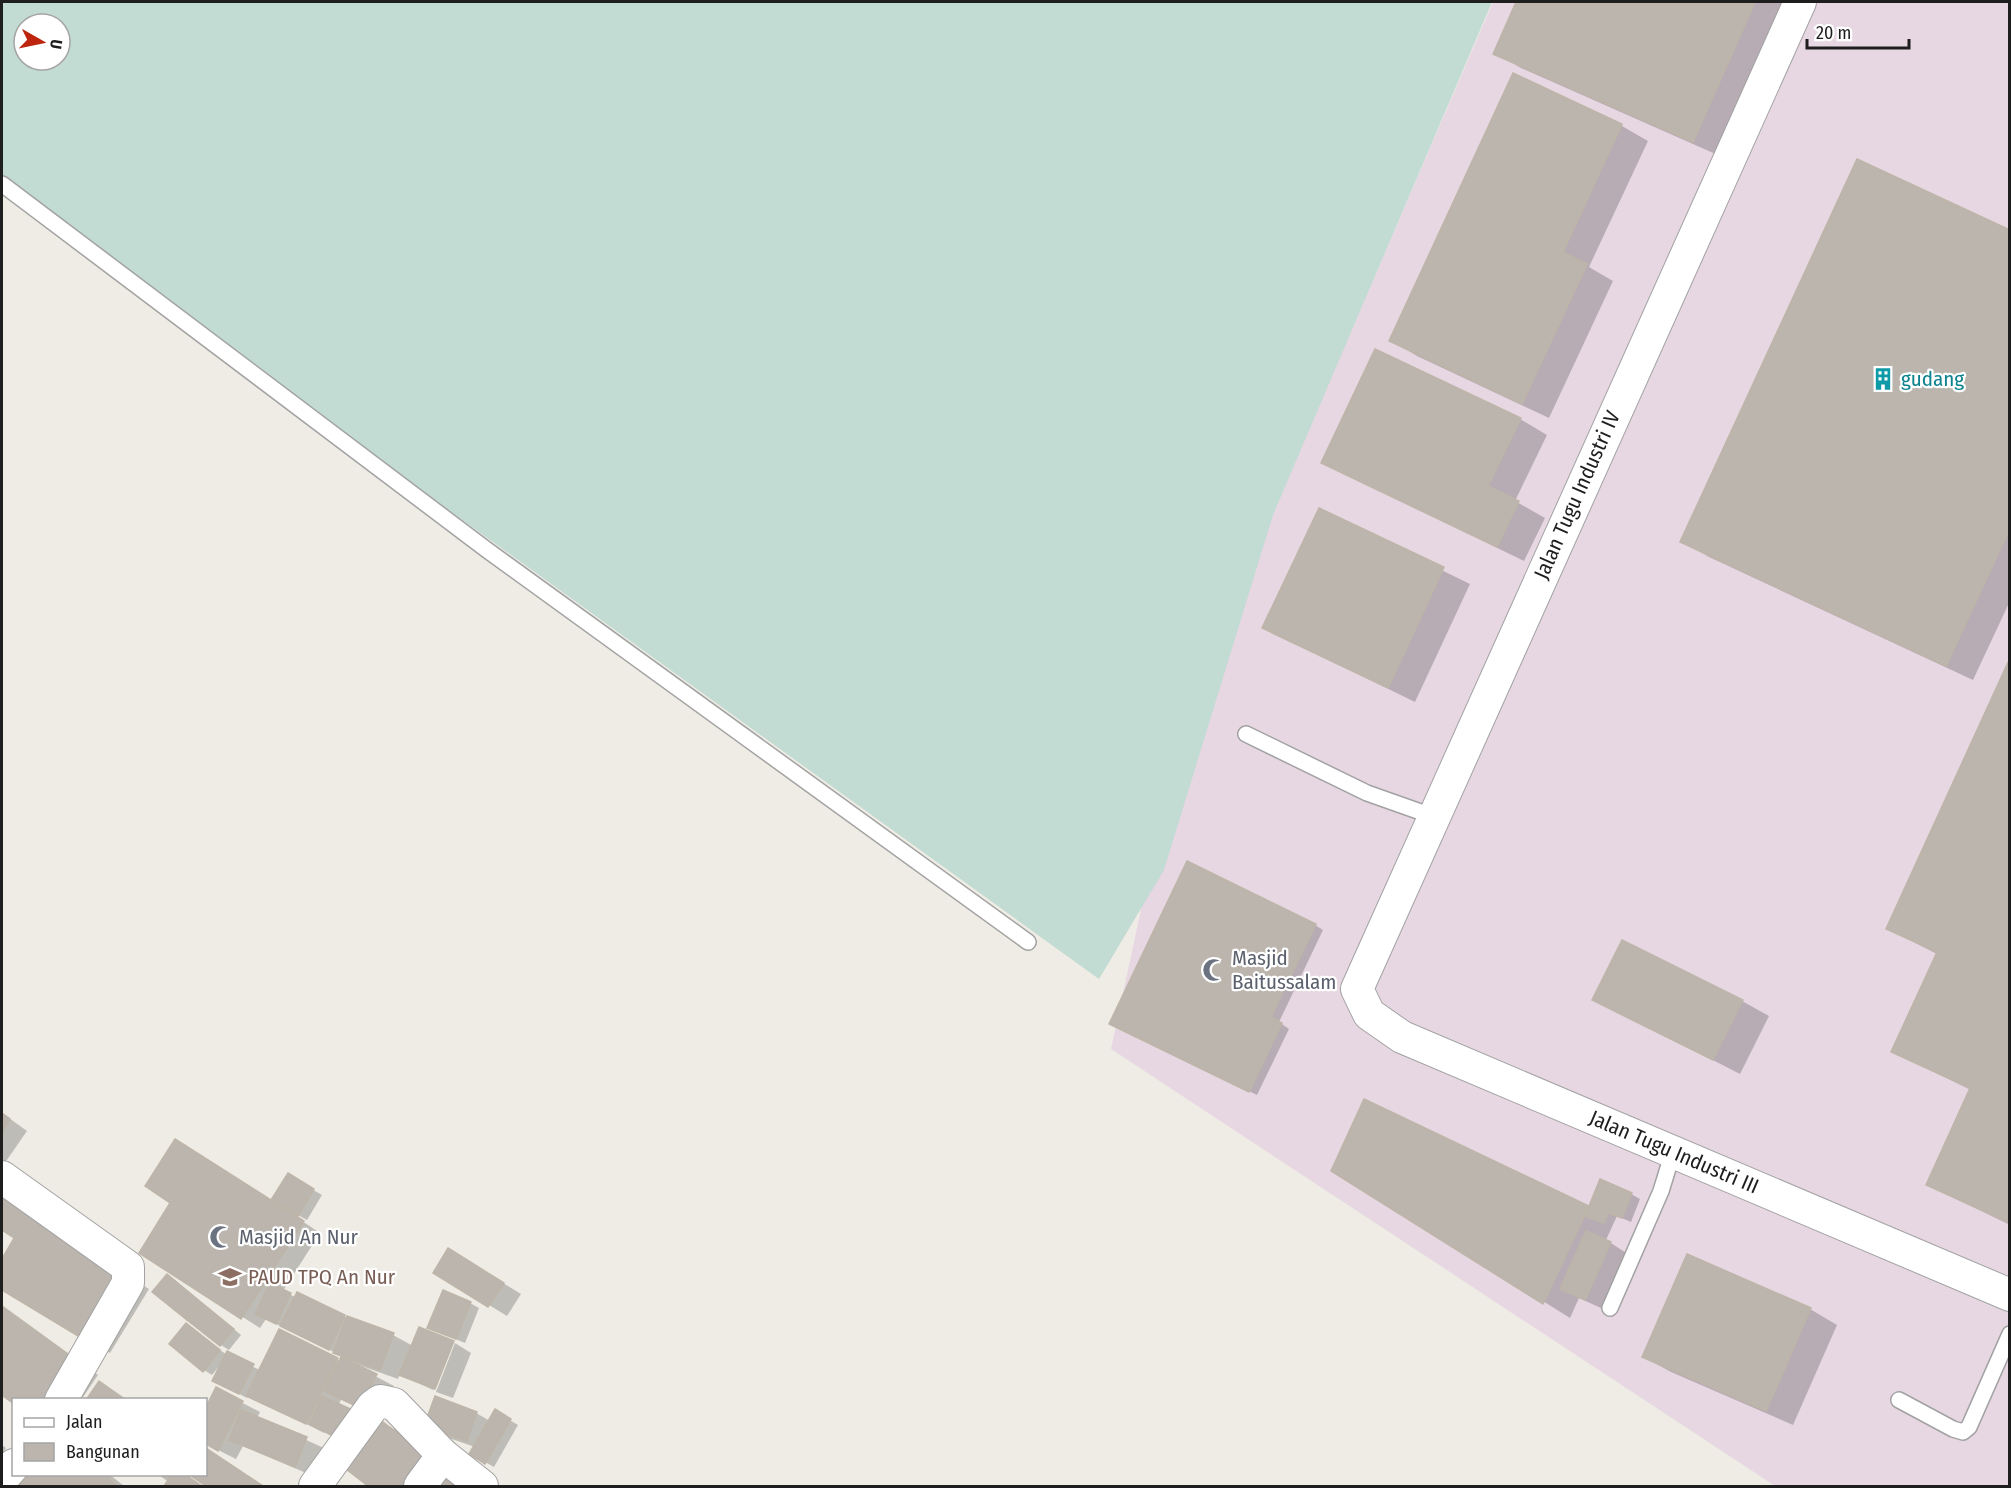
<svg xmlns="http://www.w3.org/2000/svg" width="2011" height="1488" font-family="'Fira Sans Condensed',sans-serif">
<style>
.industrial{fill:#e7d7e2}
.wetland{fill:#c2dbd3;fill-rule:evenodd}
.shadow{fill:#0003}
.building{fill:#bbb5ae;stroke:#beb5a8;stroke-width:1.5}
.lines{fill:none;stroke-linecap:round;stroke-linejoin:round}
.lane-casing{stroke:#a2a2a2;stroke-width:18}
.street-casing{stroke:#a2a2a2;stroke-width:34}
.lane{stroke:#fff;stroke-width:15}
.street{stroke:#fff;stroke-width:32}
.labels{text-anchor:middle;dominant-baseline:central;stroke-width:4.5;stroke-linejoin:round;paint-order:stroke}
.culture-label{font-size:21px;fill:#0d838f;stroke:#fff;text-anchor:start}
.street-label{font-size:21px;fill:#1e1e1e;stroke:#fff}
.worship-label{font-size:21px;fill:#5b616d;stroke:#fff;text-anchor:start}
.education-label{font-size:21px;fill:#785e54;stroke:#fff;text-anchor:start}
</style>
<rect width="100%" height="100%" fill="#eeece4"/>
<path class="industrial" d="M1493 2H2009V1486H1775L1111 1049 1180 728Z"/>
<path class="wetland" d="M2 2H1492L1273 515 1164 870 1099 979 2 188ZM24 24H60V60H24Z"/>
<g class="shadow">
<path d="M1518 2H1788L1720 156 1521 68 1495 53Z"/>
<path d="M1514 75 1622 126 1648 141 1589 267 1613 281 1549 418 1417 356 1391 340Z"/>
<path d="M2010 231V601L1973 680 1709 557 1682 541Z"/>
<path d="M1520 419 1547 435 1515 501 1545 518 1524 561 1323 463Z"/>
<path d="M1319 510 1470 584 1415 702 1264 628Z"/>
<path d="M2010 662V1225L1928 1185 1971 1090 1893 1052 1937 954 1888 929Z"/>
<path d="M1315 925 1323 930 1279 1022 1289 1029 1257 1095 1119 1028Z"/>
<path d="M1594 999 1742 1001 1769 1016 1740 1074Z"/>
<path d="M1365 1101 1590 1208 1631 1194 1640 1199 1631 1222 1617 1216 1606 1240 1628 1254 1603 1309 1579 1298 1570 1318 1333 1170Z"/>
<path d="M2 1113 27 1131 2 1167Z"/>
<path d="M288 1175 322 1195 307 1220 294 1213 293 1215 320 1233 283 1291 295 1297 297 1294 348 1318 393 1335 413 1346 452 1342 433 1390 400 1374 398 1379 356 1364V1366L394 1386 379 1417 342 1398 324 1433 249 1395 247 1398 222 1385 220 1365 212 1375 204 1370 187 1325 227 1355 260 1370 279 1331 340 1361 342 1356 266 1319 260 1328 141 1252 272 1201Z"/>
<path d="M2 1196 149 1289 110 1353 2 1288V1262L16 1238 2 1228Z"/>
<path d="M1688 1256 1810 1309 1837 1325 1793 1425 1671 1372 1644 1357Z"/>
<path d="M466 1260 521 1294 507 1316 435 1272Z"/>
<path d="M175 1281 241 1335 229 1350 221 1345Z"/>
<path d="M470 1303 479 1308 465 1343 438 1332Z"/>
<path d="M2 1305 98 1375 81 1400H14V1402L2 1394Z"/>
<path d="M455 1343 471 1353 453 1398 436 1392Z"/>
<path d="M216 1389 260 1412 257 1418 324 1448 313 1476 243 1446 236 1459 206 1444V1411Z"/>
<path d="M495 1411 518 1425 494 1467 471 1454 475 1447 443 1436 426 1425 476 1413 490 1421Z"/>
<path d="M378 1420 396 1430 472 1486H371L343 1465Z"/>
<path d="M2 1445 6 1448 2 1455Z"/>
<path d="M206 1450 216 1455 263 1486H209L191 1474H206Z"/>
<path d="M31 1474H109L124 1486H21Z"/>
<path d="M157 1474H186L202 1486H165L169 1482Z"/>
</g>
<g class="building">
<path d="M1516 2H1755L1693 142 1493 54Z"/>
<path d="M1513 73 1622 124 1563 252 1587 264 1522 404 1389 341Z"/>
<path d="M1857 159 2010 230V528L1946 666 1680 542Z"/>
<path d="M1375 349 1521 418 1488 486 1519 501 1497 547 1321 463Z"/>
<path d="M1319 508 1444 567 1388 688 1262 628Z"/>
<path d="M2010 658V1223L1926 1185 1970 1088 1891 1052 1937 952 1886 929Z"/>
<path d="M1187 861 1316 924 1271 1017 1282 1023 1249 1092 1109 1024Z"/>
<path d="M1622 940 1743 1000 1713 1060 1592 1000Z"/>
<path d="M1364 1099 1589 1206 1543 1304 1331 1171Z"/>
<path d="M2 1113 10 1119 2 1132Z"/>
<path d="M175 1139 304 1221 241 1319 139 1253 170 1203 145 1186Z"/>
<path d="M288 1173 314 1189 298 1216 271 1200Z"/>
<path d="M1600 1179 1632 1193 1622 1218 1608 1213 1604 1223 1585 1216Z"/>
<path d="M2 1194 123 1273 83 1339 2 1290V1259L14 1238 2 1230Z"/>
<path d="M1586 1231 1611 1242 1585 1300 1560 1289Z"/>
<path d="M448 1248 504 1283 488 1307 433 1273Z"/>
<path d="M1687 1254 1811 1308 1766 1411 1642 1357Z"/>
<path d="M167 1274 202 1303 187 1320 152 1292Z"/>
<path d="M270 1283 291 1293 276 1324 255 1314Z"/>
<path d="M443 1290 471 1302 456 1339 427 1328Z"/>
<path d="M297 1292 345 1315 329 1350 280 1326Z"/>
<path d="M202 1303 234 1329 220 1346 187 1320Z"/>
<path d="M2 1307 73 1358 43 1400H14V1404L2 1395Z"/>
<path d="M347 1316 394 1333 380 1370 333 1353Z"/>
<path d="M186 1323 220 1350 203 1372 169 1344Z"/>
<path d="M419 1327 454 1341 435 1389 399 1375Z"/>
<path d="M279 1329 338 1358 306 1424 246 1396Z"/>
<path d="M227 1351 254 1364 239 1394 212 1381Z"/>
<path d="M341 1357 377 1374 360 1408 324 1391Z"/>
<path d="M99 1381 126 1400H86Z"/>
<path d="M216 1387 243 1401 218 1451 206 1444V1407Z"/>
<path d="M322 1396 353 1410 339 1439 309 1424Z"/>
<path d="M435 1396 477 1412 467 1441 424 1426Z"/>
<path d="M495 1409 511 1419 485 1464 469 1454Z"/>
<path d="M241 1410 307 1437 295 1467 229 1440Z"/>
<path d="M378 1418 434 1462 415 1486H368L341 1465Z"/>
<path d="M206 1448 263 1486H206L188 1474H206Z"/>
<path d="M443 1466 470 1486H428Z"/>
<path d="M29 1474H103L117 1486H19Z"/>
<path d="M172 1474H184L202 1486H164Z"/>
</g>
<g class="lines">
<g class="lane-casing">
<g id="lane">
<path d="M2 184 487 550 1028 942"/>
<path d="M1246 734 1367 793 1432 816"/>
<path d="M1610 1308 1661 1191 1673 1152"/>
<path d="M1899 1400 1953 1429 1963 1432 1969 1427 2010 1334"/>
</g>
</g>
<g class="street-casing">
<g id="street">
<path d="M1800 2 1357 989 1369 1014 1402 1037 2010 1295"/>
<path d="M2 1177 128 1267V1283L61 1400"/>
<path d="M2 1479 14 1465"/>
<path d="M315 1486 373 1406 380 1401 394 1404 443 1455 482 1486"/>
<path d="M420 1486 443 1455"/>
</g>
</g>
<use href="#lane" class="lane"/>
<use href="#street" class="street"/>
</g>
<defs>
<g id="building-bare" transform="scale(1.8)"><path d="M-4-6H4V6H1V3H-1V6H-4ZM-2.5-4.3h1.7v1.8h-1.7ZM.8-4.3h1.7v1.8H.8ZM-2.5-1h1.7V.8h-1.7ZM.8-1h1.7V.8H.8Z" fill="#0f9aa8" stroke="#fff" stroke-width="2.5" paint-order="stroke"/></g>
<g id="mosque-bare" transform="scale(1.8)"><path d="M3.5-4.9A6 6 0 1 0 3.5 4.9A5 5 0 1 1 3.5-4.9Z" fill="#6b7280" stroke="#fff" stroke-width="2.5" paint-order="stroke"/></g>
<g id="school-bare" transform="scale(1.8)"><path d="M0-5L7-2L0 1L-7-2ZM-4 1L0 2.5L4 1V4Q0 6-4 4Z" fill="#8d6e63" stroke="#fff" stroke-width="2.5" paint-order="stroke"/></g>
</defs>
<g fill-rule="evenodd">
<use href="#building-bare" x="1883" y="379"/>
<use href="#mosque-bare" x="1214" y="970"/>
<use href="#mosque-bare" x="221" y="1237"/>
<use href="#school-bare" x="230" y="1277"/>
</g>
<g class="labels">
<g class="culture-label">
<text x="1901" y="379">gudang</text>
</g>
<g class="street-label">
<text transform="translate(1577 495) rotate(-66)">Jalan Tugu Industri IV</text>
<text transform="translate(1674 1152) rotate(23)">Jalan Tugu Industri III</text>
</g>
<g class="worship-label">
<text x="1232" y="958">Masjid<tspan x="1232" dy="24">Baitussalam</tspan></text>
<text x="239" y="1237">Masjid An Nur</text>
</g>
<g class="education-label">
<text x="248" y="1277">PAUD TPQ An Nur</text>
</g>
</g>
<rect width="2011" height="1488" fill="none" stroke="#1e1e1e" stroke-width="6"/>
<rect x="12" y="1398" width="195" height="78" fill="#ffffff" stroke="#a5a5a5" stroke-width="1.5"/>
<rect x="24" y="1418" width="30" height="9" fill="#ffffff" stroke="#a5a5a5" stroke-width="1.5"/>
<text x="66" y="1428" font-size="18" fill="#1e1e1e">Jalan</text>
<rect x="24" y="1443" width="30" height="18" fill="#bbb5ae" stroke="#a5a5a5" stroke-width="1.5"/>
<text x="66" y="1458" font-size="18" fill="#1e1e1e">Bangunan</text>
<g transform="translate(42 42) rotate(99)"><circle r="28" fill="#ffffff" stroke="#a5a5a5" stroke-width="1.5"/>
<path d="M0-4.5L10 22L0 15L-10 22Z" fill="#bd250e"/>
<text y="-9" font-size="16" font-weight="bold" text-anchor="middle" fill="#1e1e1e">U</text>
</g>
<path d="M1807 39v9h102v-9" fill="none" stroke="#1e1e1e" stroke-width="3"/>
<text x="1816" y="39" font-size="18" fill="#1e1e1e" stroke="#ffffff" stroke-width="4.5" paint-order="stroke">20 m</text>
</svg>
